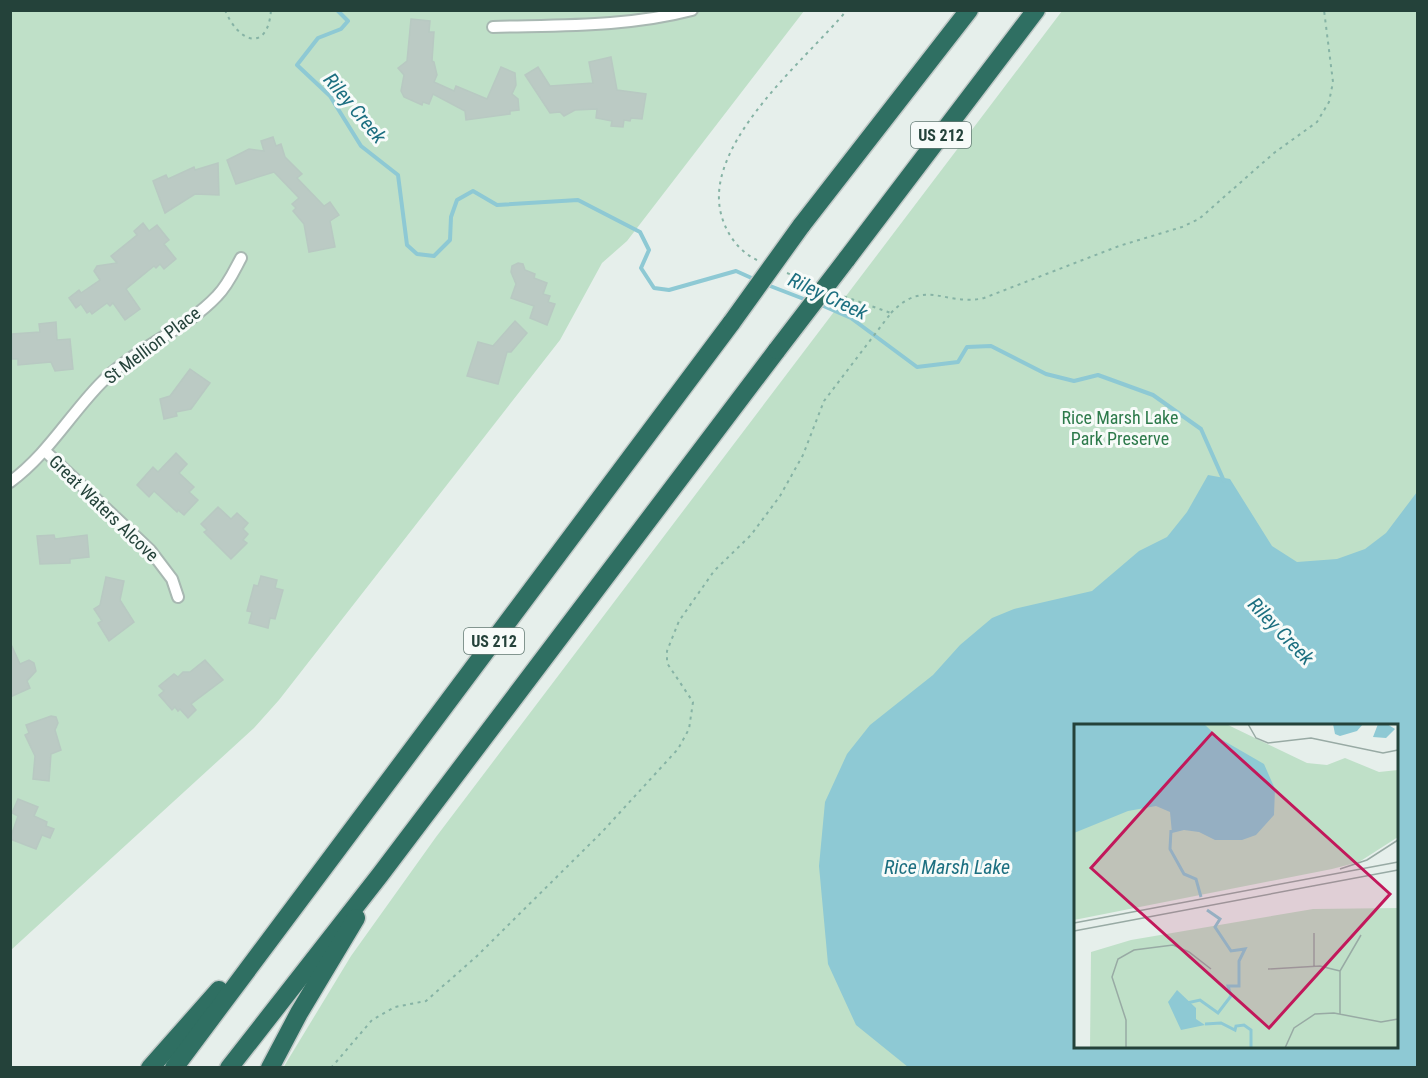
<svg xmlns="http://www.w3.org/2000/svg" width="1428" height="1078" font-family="'Roboto Condensed',sans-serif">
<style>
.green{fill:#bfe0c8;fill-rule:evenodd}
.water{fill:#8ec9d4;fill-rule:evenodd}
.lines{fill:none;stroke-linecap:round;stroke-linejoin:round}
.stream{stroke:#8ec9d4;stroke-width:4}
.building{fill:#bbcac4;stroke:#b8c9c2;stroke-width:1.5}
.street-casing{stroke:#a8b8b2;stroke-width:14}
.highway-casing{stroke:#c2cac8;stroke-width:21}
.path{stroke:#86b3a5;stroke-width:2;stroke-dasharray:3 4.5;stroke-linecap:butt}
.street{stroke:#fff;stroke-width:10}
.highway{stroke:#2f6f62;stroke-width:18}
.highway-bridge-casing{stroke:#c2cac8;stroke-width:21;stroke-linecap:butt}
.highway-bridge{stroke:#2f6f62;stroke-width:18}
.labels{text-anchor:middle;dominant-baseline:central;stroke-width:6;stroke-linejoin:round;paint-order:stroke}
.shield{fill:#f7fbf9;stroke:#637a73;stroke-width:1.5}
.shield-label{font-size:16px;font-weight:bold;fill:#24423a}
.street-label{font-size:18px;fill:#24423a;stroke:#f7fbf9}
.park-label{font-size:18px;fill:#2d7a4b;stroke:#f7fbf9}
.water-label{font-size:20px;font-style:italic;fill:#1c6f80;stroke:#f7fbf9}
.inset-river{fill:none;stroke:#8ec9d4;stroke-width:3}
.inset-road{fill:none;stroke:#98aaa4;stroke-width:1.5}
.view{fill:#c2185b;fill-opacity:0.15;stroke:#c2185b;stroke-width:3}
.inset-edge{fill:none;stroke:#24423a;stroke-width:3}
</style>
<rect width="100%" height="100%" fill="#e6efeb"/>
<g class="green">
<path d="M11 11H804L627 241 602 263 560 340 279 700 254 728 11 950Z"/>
<path d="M1062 11H1417V1067L283 1068 351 956 436 837ZM1076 726H1396V1046H1076Z"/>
</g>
<path class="water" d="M1208 475 1230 479 1272 546 1297 562 1337 559 1365 549 1386 533 1417 492V1067H908L856 1025 828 964 819 866 825 802 847 754 870 725 933 675 960 645 992 618 1014 609 1092 591 1139 551 1167 537 1187 512ZM1076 726H1396V1046H1076Z"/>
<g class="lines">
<g class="stream">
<path d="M337 10 348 21 341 29 318 38 297 65 330 96 361 146 398 175 407 245 417 254 434 256 450 240 451 217 457 200 473 191 497 205 578 200 640 232 649 250 641 268 654 288 669 290 736 271 756 280"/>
<path d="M765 284 809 301"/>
<path d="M819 304 851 318 917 367 958 362 967 347 991 346 1046 374 1074 381 1098 375 1153 395 1201 429 1224 481"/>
</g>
</g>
<g class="building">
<path d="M411 19 430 21 429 32H434L432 61 434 62 437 75 434 82 454 91 456 86 487 99 501 67 515 73 516 85 512 94 518 99 519 110 510 111V114L466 120 465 111 433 94 429 104 423 102 422 105 404 97 401 91 404 75 398 68 407 61Z"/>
<path d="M611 57 617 90 646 94 642 119 631 118 630 121 624 120 623 127 611 126 612 121 596 118 597 109 575 110 564 116 560 112 550 113 525 75 538 67 550 86 593 83 589 62Z"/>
<path d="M273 137 276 146 281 144 285 157 302 174 297 178 324 206 330 202 339 215 330 221 335 247 309 252 304 224 293 211 296 208 292 204 299 198 274 172 236 184 227 160 249 149 264 151 261 141Z"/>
<path d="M218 163 219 195 195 194 165 213 153 181 166 175 168 179 194 167 195 170Z"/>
<path d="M143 223 149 231 157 225 169 240 164 244 176 259 164 269 160 264 156 268 154 266 126 289 140 309 125 320 113 303 110 306 107 303 92 314 90 311 87 313 81 304 76 308 69 298 79 290 81 293 100 280 94 271 97 266 117 263 111 256 137 235 134 231Z"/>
<path d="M518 263 523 264 525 270 535 274 534 278 547 283 543 294 550 296 548 302 555 304 547 325 530 318 534 306 511 298 516 284 511 272 512 266Z"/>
<path d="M515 321 527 333 511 352H507L498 384 467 376 478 342 493 346Z"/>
<path d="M56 322 57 340 70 339 73 369 55 371 51 362 18 365V359H12V334L40 332 39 324Z"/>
<path d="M190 369 210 383 191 409 176 412 177 416 164 419 160 399 170 396Z"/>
<path d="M176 453 187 464 179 473 194 487 189 492 198 500 184 515 178 510 177 512 154 491 149 497 137 485 153 467 158 472Z"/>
<path d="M218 507 231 519 237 513 248 523 243 529 248 534 243 540 247 543 231 559 204 532 207 530 201 524Z"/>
<path d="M54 535 55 539 87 535 89 557 70 559V563L40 564 37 536Z"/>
<path d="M261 576 277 580 275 588 283 590 275 619 270 618 268 628 249 623 252 612 247 611 254 585 258 586Z"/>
<path d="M106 577 124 581 120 600 134 622 109 641 98 623 102 621 94 609 100 605Z"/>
<path d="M10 642 20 664 29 660 34 663 36 671 27 681 30 688 10 697Z"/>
<path d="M205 660 223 680 191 704 196 710 188 718 180 709 178 711 175 707 172 710 159 695 164 691 159 686 174 674 178 677 183 672H190Z"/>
<path d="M51 716 56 717 58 723 55 730 61 750 51 754 49 781 33 779 35 756 25 735 29 733 26 725Z"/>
<path d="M18 799 38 807 34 816 47 822 46 826 54 829 50 838 42 835 36 849 10 839 18 816 12 813Z"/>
</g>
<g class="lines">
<g class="street-casing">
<g id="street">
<path d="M493 27C560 25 627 27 692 10"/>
<path d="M45 451 150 550 172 579 178 597"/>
<path d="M10 482C47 455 69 416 100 384 134 348 184 331 217 296 228 285 234 271 241 258"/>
</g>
</g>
<g class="highway-casing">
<g id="highway">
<path d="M801 226 969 10"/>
<path d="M846 260 1036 10"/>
<path d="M150 1068 219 990"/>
<path d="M174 1068 732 322"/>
<path d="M229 1068 380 875 777 350"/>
<path d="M270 1068 299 1013 356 918"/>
</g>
</g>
<g class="path">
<path d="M225 10C239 44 268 52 271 10"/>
<path d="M757 260C742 253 730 239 724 223 694 150 805 61 847 10"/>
<path d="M787 273 810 282"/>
<path d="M891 313C925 277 946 307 984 298L1119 246 1182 227 1199 219 1274 153 1317 122 1329 102 1333 82 1324 10"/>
<path d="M331 1068 372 1020 395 1007 426 1001 477 956 602 832 678 749 689 729 693 702 667 663V651L679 621 714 571 751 535 780 496 803 455 824 401 891 313 840 295"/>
</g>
<use href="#street" class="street"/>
<use href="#highway" class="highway"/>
<g class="highway-bridge-casing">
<g id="highway-bridge">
<path d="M732 322 801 226"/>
<path d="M777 350 846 260"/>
</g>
</g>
<use href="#highway-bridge" class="highway-bridge"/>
</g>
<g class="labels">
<g class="shield">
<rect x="911" y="122" width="60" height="26" rx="4.5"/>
<rect x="464" y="628" width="60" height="26" rx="4.5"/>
</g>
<g class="shield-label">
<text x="941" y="135">US 212</text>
<text x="494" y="641">US 212</text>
</g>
<g class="street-label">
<text transform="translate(152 345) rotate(-37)">St Mellion Place</text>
<text transform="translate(104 508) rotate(44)">Great Waters Alcove</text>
</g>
<g class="park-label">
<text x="1120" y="417">Rice Marsh Lake<tspan x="1120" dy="21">Park Preserve</tspan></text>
</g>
<g class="water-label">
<text transform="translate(355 108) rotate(50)">Riley Creek</text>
<text transform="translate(828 296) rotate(25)">Riley Creek</text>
<text transform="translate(1281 631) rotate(46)">Riley Creek</text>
<text x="947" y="867">Rice Marsh Lake</text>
</g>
</g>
<g transform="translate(1074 724)">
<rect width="324" height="324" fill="#e6efeb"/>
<path d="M0 0H152L233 39 253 41 271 34 305 48 324 46V113L285 138 258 145 0 196ZM324 184V324H16L17 228 57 216 239 185Z" fill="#bfe0c8"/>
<path d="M0 0H130L145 14 190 40 201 65 200 91 182 111 168 116H141L125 108 110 106 98 109 96 88 82 82 54 87 0 109ZM259 0H289L283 7 266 12 261 10ZM304 0H313L321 5 312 14 299 13ZM103 266 122 284V295L131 301 107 306 94 278Z" fill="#8ec9d4"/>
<path class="inset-river" d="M97 106 96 125 110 150 122 155 127 173M113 279 126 276 144 289 157 272 154 262H165V237L171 225 157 227 141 203 146 195 133 186M131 300 147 299 161 306 162 302 170 301 177 306V324"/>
<path class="inset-road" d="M174 0 182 14 194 19 237 14 309 29 324 26M266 145 293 136 324 116M0 199 324 138M0 207 324 146M240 209V243M194 245 246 242 266 247M266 290V247L287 211M52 324V296L38 253 44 235 60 226 99 221 115 228 137 245M211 324 220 304 241 290 260 289 307 298 324 295"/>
<path class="view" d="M138 9 316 170 195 304 17 144Z"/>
<rect width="324" height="324" class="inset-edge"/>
</g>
<rect width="1428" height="1078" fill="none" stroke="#24423a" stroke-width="24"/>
</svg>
